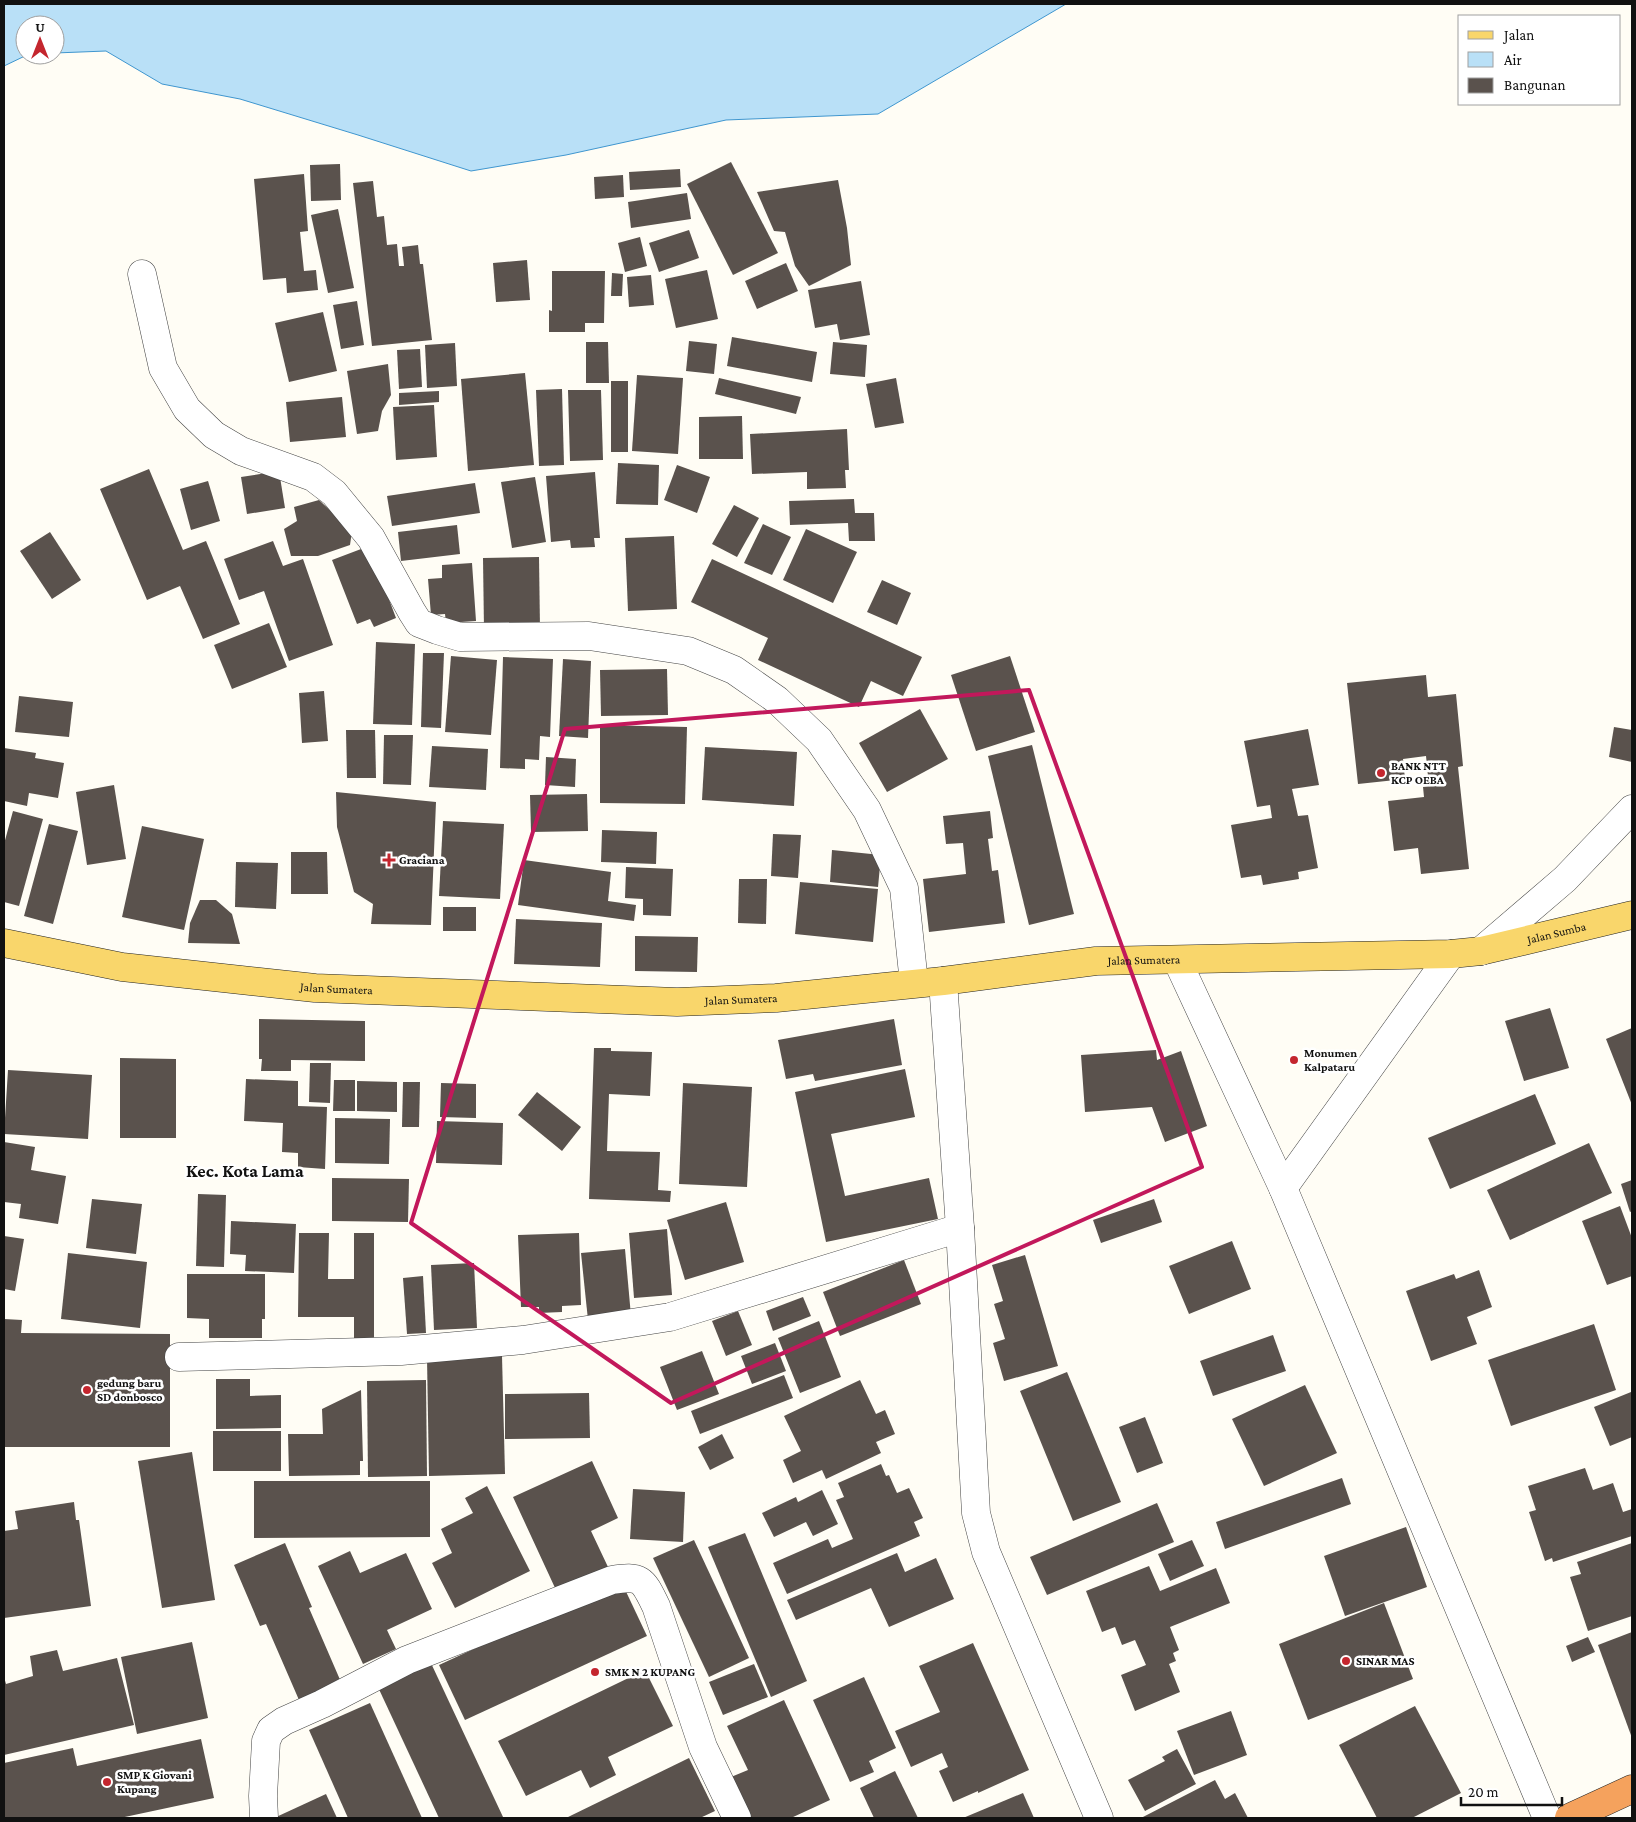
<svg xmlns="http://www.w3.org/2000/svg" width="1636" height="1822" font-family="'Crimson Pro',serif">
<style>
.water{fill:#b9e0f7;stroke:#3f96cf}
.building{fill:#5a524d}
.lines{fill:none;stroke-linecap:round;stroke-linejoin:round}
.street-casing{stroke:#444;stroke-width:29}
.primary-casing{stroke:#222;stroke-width:29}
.highway-casing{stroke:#222;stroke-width:29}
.street{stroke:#fff;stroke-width:28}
.primary{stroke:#f9d66b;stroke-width:28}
.highway{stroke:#f5a25d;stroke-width:28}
.marked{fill:none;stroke:#c2185b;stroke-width:4;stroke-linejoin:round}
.poi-dot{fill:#c4262e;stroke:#fff;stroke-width:2}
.labels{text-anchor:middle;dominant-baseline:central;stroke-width:5;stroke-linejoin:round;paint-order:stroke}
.poi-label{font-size:12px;font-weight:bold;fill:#111;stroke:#fff;text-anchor:start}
.street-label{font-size:12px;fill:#111;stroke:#fff}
.district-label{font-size:18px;font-weight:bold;fill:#111;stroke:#fff}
</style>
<rect width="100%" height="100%" fill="#fffdf5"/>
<path class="water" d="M4 4H1066L878 114 726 120 566 155 471 171 358 135 240 99 162 84 106 51 55 53V25H25V55H27L4 66Z"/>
<g class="building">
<path d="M731 162 778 253 733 275 687 184Z"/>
<path d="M340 164 341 200 311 201 310 165Z"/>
<path d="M680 169 681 187 630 190 629 172Z"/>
<path d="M304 174 308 231 300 232 304 271 316 270 318 290 287 293 286 278 263 280 254 179Z"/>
<path d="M623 175 624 197 595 199 594 177Z"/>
<path d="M838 180 847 228 851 265 809 286 795 266 785 232 774 231 757 192Z"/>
<path d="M373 181 377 217 384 216 387 245 397 244 399 266H404L402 247 418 245 420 264H423L432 340 372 346 353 183Z"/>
<path d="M687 193 691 219 631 228 628 202Z"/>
<path d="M338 209 354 288 328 293 311 215Z"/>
<path d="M689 230 699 258 659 272 649 243Z"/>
<path d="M640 237 647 266 625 272 618 243Z"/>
<path d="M527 260 530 300 496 302 493 263Z"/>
<path d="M786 263 798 291 757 309 745 281Z"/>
<path d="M707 270 718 319 676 328 665 279Z"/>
<path d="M552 271H605L604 323H585V332H549V310L552 311Z"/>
<path d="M612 273 623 274 622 296H611Z"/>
<path d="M651 275 654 305 629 307 627 277Z"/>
<path d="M861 281 870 335 840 340 837 324 815 328 808 290Z"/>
<path d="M357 301 364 345 341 349 333 305Z"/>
<path d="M323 312 337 371 289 382 275 323Z"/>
<path d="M732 337 817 352 812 382 727 366Z"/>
<path d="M689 341 717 344 714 374 686 371Z"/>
<path d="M586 342H608L609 383H586Z"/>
<path d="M833 342 867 345 865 377 830 374Z"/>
<path d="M455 343 457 386 427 388 425 345Z"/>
<path d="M420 349 422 387 399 389 397 350Z"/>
<path d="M388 364 391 395 382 411 378 431 357 434 347 371Z"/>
<path d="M525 373 534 465 468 471 461 379Z"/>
<path d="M637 375 683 378 678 454 632 451Z"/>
<path d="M719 378 801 397 796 414 715 394Z"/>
<path d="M896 378 904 423 875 428 866 384Z"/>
<rect x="611" y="381" width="17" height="71"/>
<path d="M562 389 564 465 539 466 536 390Z"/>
<path d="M568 390H601L603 460 570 461Z"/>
<path d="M439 391V402L399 405V393Z"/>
<path d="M342 397 346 437 290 442 286 402Z"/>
<path d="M434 405 437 457 396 460 393 407Z"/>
<path d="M742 416 743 459H699V417Z"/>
<path d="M847 429 849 470H845L846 488 807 489V472L752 474 750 434Z"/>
<path d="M618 463 659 465 658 505 616 504Z"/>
<path d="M677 465 710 477 697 513 664 500Z"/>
<path d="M149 469 183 550 206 541 240 624 203 639 180 586 147 600 100 489Z"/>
<path d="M279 471 285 508 247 514 241 477Z"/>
<path d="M595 472 600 538H594L595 547 571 548 570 540 551 542 546 476Z"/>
<path d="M535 477 546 542 512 548 501 482Z"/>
<path d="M208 481 220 521 191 530 180 489Z"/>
<path d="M475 483 480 513 392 526 387 496Z"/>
<path d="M854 499 855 513H874L875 541H849L848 523 790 525 789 501Z"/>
<path d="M319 500 352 531 350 545 318 556H291L284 529 297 521 294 507Z"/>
<path d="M734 505 759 518 737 557 712 544Z"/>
<path d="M763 524 791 537 772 575 744 563Z"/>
<path d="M457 525 460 554 401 561 398 532Z"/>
<path d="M806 529 857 552 833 603 783 580Z"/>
<path d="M50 532 81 580 52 599 20 551Z"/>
<path d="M674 536 677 609 628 611 625 538Z"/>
<path d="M273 541 283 566 303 559 333 645 289 661 264 591 239 600 224 559Z"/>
<path d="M369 546 396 618 374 627 370 619 357 624 332 560Z"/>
<path d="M539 557 540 629 484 630 483 558Z"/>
<path d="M712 559 922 657 903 696 871 681 859 707 758 660 768 638 691 602Z"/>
<path d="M472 563 476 621 446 623 445 614 431 615 428 579 442 578V565Z"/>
<path d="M882 580 911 593 897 625 867 612Z"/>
<path d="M269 623 287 667 232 689 214 645Z"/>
<path d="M376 642 415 644 412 725 373 724Z"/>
<path d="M423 653H444L441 728 421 727Z"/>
<path d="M451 656 497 660 491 735 445 732Z"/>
<path d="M1010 656 1035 732 976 751 951 675Z"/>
<path d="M503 657 553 659 550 737 540 736 539 760 525 759V769L500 768Z"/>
<path d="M563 659 591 661 588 738 559 736Z"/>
<path d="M667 669 668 715 601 716 600 670Z"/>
<path d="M1426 675 1428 697 1456 694 1463 766 1458 767 1469 869 1421 874 1418 848 1394 851 1388 801 1424 797 1423 787 1429 786 1426 756 1403 759 1405 779 1358 784 1347 683Z"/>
<path d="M324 691 328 741 302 743 299 693Z"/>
<path d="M19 696 73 702 69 737 15 732Z"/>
<path d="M920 709 948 759 887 792 859 743Z"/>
<path d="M600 725 687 727 685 804 600 803Z"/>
<path d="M1614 727 1632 730V762L1609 757Z"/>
<path d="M1308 729 1319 785 1292 789 1298 816 1308 815 1318 868 1298 872 1299 879 1263 885 1261 875 1241 878 1231 825 1272 818 1270 805 1257 807 1244 741Z"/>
<path d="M346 730H375L376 778H347Z"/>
<path d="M384 735H413L411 785 383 784Z"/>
<path d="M1032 745 1074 914 1029 925 988 756Z"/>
<path d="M432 746 488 749 486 790 429 787Z"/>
<path d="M705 747 797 752 794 806 702 800Z"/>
<path d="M4 748 36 753 35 758 64 763 58 798 29 793 27 806 4 801Z"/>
<path d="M546 757 576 759 575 787 545 785Z"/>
<path d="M114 785 126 859 87 865 76 792Z"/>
<path d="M336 792 436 802 431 925 371 924 373 904 354 892 337 827Z"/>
<path d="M587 794 588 831 531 832 530 795Z"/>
<path d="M13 811 43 819 19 906 4 902V844Z"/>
<path d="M990 811 993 838 988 839 992 871 998 870 1005 923 929 932 923 879 966 874 963 843 946 844 943 816Z"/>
<path d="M443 821 504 824 500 899 439 896Z"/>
<path d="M49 824 78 831 53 924 24 916Z"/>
<path d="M142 826 204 839 184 930 122 917Z"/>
<path d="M602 830 657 832 656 864 601 862Z"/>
<path d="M773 834 801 835 798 878 771 876Z"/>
<path d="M832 850 881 855 878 887 830 882Z"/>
<path d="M291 852H327L328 894H291Z"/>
<path d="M524 860 611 872 608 901 636 905 634 921 518 905Z"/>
<path d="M236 862 278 863 276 909 235 907Z"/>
<path d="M626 867 673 869 671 916 643 915V899L625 898Z"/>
<path d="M739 879H767L766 924 738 923Z"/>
<path d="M800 882 878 889 873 942 795 934Z"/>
<path d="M200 900H216L232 914 240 944 188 943 190 923Z"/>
<rect x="443" y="907" width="33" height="24"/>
<path d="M516 919 602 923 600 967 514 964Z"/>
<path d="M635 936 698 937 697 972 635 971Z"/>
<path d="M1550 1008 1569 1068 1524 1081 1505 1021Z"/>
<path d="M259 1019 365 1021V1061L291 1060V1071H261L262 1059H259Z"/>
<path d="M894 1019 902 1065 815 1081 813 1074 786 1079 778 1040Z"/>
<path d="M1632 1028V1105L1606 1039Z"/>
<path d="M594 1048H611V1051L652 1052 650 1096 609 1094 607 1151 660 1152 658 1190 671 1191 670 1202 589 1199Z"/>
<path d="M1156 1050 1157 1060 1181 1051 1207 1126 1165 1142 1152 1107 1085 1112 1081 1055Z"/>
<path d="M120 1058 176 1059V1138H120Z"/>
<path d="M310 1063H331L330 1103 309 1102Z"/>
<path d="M905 1069 915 1117 831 1134 845 1196 929 1178 938 1219 826 1242 795 1092Z"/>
<path d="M8 1070 92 1075 88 1139 4 1134Z"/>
<path d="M246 1079 298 1081V1106L327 1107 325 1169 298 1167V1153L282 1152 283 1123 244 1121Z"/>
<path d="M334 1080H355V1111H333Z"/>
<path d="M357 1081 397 1082V1112L357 1111Z"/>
<path d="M403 1082H420L419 1127H402Z"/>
<path d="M441 1083 476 1084V1118L440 1117Z"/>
<path d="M683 1083 752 1087 747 1187 679 1184Z"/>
<path d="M537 1092 581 1127 562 1151 518 1115Z"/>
<path d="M1535 1094 1556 1144 1450 1189 1428 1138Z"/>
<path d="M335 1118 390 1119 389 1164 335 1163Z"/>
<path d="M437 1121 503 1123 502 1165 436 1163Z"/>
<path d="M4 1142 35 1147 31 1170 66 1176 58 1224 19 1218 21 1204 4 1202Z"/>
<path d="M1589 1143 1612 1193 1510 1240 1487 1190Z"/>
<path d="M332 1178 409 1179 408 1222 332 1221Z"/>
<path d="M1632 1180V1211L1630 1212 1621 1184Z"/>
<path d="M198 1194 226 1195 224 1267 196 1266Z"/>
<path d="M92 1199 142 1204 136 1254 86 1248Z"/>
<path d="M1154 1199 1162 1222 1101 1243 1093 1220Z"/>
<path d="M726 1202 744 1262 685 1280 667 1220Z"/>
<path d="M1620 1206 1632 1238V1276L1607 1285 1582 1221Z"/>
<path d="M231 1221 296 1224 294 1273 245 1271 246 1255 230 1254Z"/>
<path d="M667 1229 672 1295 634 1298 629 1233Z"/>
<path d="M299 1233H329L328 1279H354V1233H374V1339H354V1317H298Z"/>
<path d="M579 1233 581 1305 562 1306V1312L539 1313V1307H521L518 1235Z"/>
<path d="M4 1236 24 1239 15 1291 4 1289Z"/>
<path d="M1232 1241 1251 1289 1189 1314 1169 1266Z"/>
<path d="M625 1249 631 1316 588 1320 581 1253Z"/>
<path d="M68 1253 147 1262 140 1328 61 1319Z"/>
<path d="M1025 1255 1058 1366 1004 1381 993 1343 1005 1339 994 1304 1003 1301 992 1265Z"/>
<path d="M904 1260 921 1304 840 1336 823 1292Z"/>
<path d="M474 1263 477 1328 434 1330 431 1265Z"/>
<path d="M1479 1270 1492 1307 1467 1317 1477 1344 1431 1361 1406 1291 1454 1274 1456 1279Z"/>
<path d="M187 1274H265V1319H262V1338H209V1319L187 1318Z"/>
<path d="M423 1276 426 1333 407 1334 403 1278Z"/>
<path d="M803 1297 811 1316 773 1331 766 1311Z"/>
<path d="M738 1311 752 1345 726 1356 712 1321Z"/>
<path d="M4 1319 22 1320 21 1333 170 1334V1447H4Z"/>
<path d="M819 1321 841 1377 800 1393 778 1338Z"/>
<path d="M1594 1324 1616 1390 1511 1426 1488 1360Z"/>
<path d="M1273 1335 1286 1371 1213 1396 1200 1361Z"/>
<path d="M775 1343 786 1371 752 1384 741 1356Z"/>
<path d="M702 1351 719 1394 677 1410 660 1367Z"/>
<path d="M502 1356 505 1474 429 1476 427 1358Z"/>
<path d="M1067 1372 1121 1502 1073 1521 1020 1391Z"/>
<path d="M784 1375 793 1398 700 1434 691 1411Z"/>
<path d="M216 1379H250V1396L281 1395V1428L216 1429Z"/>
<path d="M426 1380 427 1476 368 1477 367 1381Z"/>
<path d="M860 1380 876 1414 885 1410 895 1434 876 1442 881 1453 826 1479 822 1470 793 1483 783 1460 801 1451 784 1416Z"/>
<path d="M1305 1385 1337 1453 1264 1486 1232 1419Z"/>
<path d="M361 1390 363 1461H360V1475L289 1476 288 1434H323L322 1409Z"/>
<path d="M1631 1392 1632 1437 1610 1446 1594 1407Z"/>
<path d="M589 1393 590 1438 505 1439V1394Z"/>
<path d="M1145 1417 1163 1463 1137 1473 1119 1427Z"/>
<rect x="213" y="1431" width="68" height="40"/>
<path d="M722 1434 734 1458 710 1470 698 1447Z"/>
<path d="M192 1452 215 1600 162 1608 138 1461Z"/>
<path d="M592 1461 618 1518 591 1531 608 1567 556 1590 513 1497Z"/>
<path d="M881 1464 886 1476 889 1475 897 1493 909 1488 923 1518 914 1522 920 1536 787 1594 773 1563 828 1539 832 1548 853 1539 836 1500 844 1497 838 1483Z"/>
<path d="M1585 1468 1593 1490 1613 1483 1623 1512 1632 1509V1536L1553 1562 1552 1558 1545 1561 1529 1512 1536 1510 1528 1486Z"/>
<path d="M1342 1478 1351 1504 1225 1549 1216 1522Z"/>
<path d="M254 1481H430V1537L254 1538Z"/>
<path d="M487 1486 530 1571 455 1608 432 1563 452 1553 441 1529 473 1513 465 1498Z"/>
<path d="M633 1489 685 1492 683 1542 630 1539Z"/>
<path d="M822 1490 838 1524 813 1536 806 1522 774 1537 762 1513 796 1497 798 1502Z"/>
<path d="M74 1502 76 1520H79L91 1606 4 1618V1531L18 1529 15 1511Z"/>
<path d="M1157 1503 1174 1542 1047 1595 1030 1557Z"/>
<path d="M1406 1527 1427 1587 1345 1616 1324 1556Z"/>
<path d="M745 1533 807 1681 771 1697 708 1547Z"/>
<path d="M694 1540 749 1658 709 1677 653 1558Z"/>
<path d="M1192 1540 1204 1566 1170 1581 1158 1554Z"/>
<path d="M285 1543 312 1607 309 1608 341 1682 299 1700 266 1624 260 1626 234 1565Z"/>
<path d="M1632 1543V1616L1588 1631 1570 1577 1581 1574 1577 1562Z"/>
<path d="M350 1551 360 1573 406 1553 432 1609 387 1630 396 1649 363 1664 318 1566Z"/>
<path d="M897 1553 905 1572 936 1558 954 1599 889 1627 871 1588 796 1620 787 1600Z"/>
<path d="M1149 1566 1160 1591 1216 1568 1230 1603 1170 1627 1179 1650 1173 1653 1176 1661 1169 1664 1180 1692 1135 1711 1121 1675 1146 1665 1135 1640 1122 1645 1115 1627 1102 1632 1086 1591Z"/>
<path d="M621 1581 647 1636 465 1720 439 1665Z"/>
<path d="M1384 1603 1413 1679 1308 1720 1279 1644Z"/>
<path d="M1632 1632V1738L1598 1645Z"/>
<path d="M1588 1637 1595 1652 1572 1662 1566 1646Z"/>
<path d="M192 1642 208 1718 137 1734 121 1657Z"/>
<path d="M973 1643 1029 1770 978 1793V1791L953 1802 939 1771 948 1767 942 1753 911 1767 895 1731 940 1712 919 1666Z"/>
<path d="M57 1650 63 1671 117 1658 134 1725 4 1755V1677L6 1684 33 1676 30 1656Z"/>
<path d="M430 1661 503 1817 500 1818H439L377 1685Z"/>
<path d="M754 1664 768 1697 723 1715 709 1682Z"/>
<path d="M645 1670 673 1726 608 1757 616 1775 590 1788 581 1770 526 1796 498 1741Z"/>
<path d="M864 1677 896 1748 869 1761 874 1772 850 1782 813 1700Z"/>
<path d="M784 1700 830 1800 791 1818H750L731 1777 748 1770 727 1726Z"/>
<path d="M370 1703 422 1818H348L309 1730Z"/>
<path d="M1415 1706 1461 1793 1412 1818H1377L1339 1745Z"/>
<path d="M1231 1711 1247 1755 1194 1775 1177 1731Z"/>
<path d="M201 1739 214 1798 120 1818H4V1763L73 1748 77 1766Z"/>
<path d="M1177 1749 1196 1784 1145 1811 1128 1780 1165 1761 1162 1757Z"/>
<path d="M689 1758 715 1811 700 1818H566Z"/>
<path d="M895 1771 918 1818H874L860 1788Z"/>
<path d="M1215 1780 1225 1799 1235 1793 1248 1818H1141Z"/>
<path d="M1023 1793 1034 1818H963Z"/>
<path d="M326 1794 337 1818H274Z"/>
</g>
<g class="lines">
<g class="street-casing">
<g id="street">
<path d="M142 274 163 368 187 409 214 435 241 451 313 477 334 493 371 538 412 612 419 623 437 630 460 637 589 636 688 651 734 670 777 700 819 740 867 810 904 888 914 983"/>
<path d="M1481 951 1565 879 1632 809"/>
<path d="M1177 960 1283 1188 1547 1818"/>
<path d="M943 981 960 1228 976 1513 986 1552 1099 1818"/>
<path d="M1283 1188 1451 954"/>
<path d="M179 1357 401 1351 523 1340 670 1317 960 1228"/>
<path d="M264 1818 263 1796 266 1741 271 1730 284 1721 322 1704 407 1660 612 1580C642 1575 643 1580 656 1606L703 1747 737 1818"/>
</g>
</g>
<g class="primary-casing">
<g id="primary">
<path id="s1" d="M4 943 122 967 315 988 677 1002 776 998 943 981 1096 961 1451 954 1481 951 1632 915"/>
</g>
</g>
<g class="highway-casing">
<path id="highway" d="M1569 1818 1632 1789"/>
</g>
<use href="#street" class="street"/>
<use href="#primary" class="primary"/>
<use href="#highway" class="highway"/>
</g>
<path class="marked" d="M1029 690 1202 1167 671 1403 411 1223 565 729Z"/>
<g class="poi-dot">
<circle cx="1381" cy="773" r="5"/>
<path d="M386.5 852.5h5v5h5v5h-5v5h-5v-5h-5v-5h5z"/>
<circle cx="1294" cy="1060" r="5"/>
<circle cx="87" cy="1390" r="5"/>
<circle cx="1346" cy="1661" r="5"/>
<circle cx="595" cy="1672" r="5"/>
<circle cx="107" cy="1782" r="5"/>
</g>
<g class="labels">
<g class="poi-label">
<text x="1391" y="766">BANK NTT<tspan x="1391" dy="14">KCP OEBA</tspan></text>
<text x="399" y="860">Graciana</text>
<text x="1304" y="1053">Monumen<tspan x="1304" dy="14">Kalpataru</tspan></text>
<text x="97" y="1383">gedung baru<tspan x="97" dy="14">SD donbosco</tspan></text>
<text x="1356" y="1661">SINAR MAS</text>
<text x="605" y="1672">SMK N 2 KUPANG</text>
<text x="117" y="1775">SMP K Giovani<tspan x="117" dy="14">Kupang</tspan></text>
</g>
<g class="street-label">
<text stroke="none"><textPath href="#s1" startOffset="1561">Jalan Sumba</textPath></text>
<text stroke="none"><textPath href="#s1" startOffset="1146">Jalan Sumatera</textPath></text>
<text stroke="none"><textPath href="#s1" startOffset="336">Jalan Sumatera</textPath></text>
<text stroke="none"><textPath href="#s1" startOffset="741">Jalan Sumatera</textPath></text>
</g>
<g class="district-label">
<text x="245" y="1171">Kec. Kota Lama</text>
</g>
</g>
<rect width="1636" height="1822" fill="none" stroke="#111111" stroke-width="10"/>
<rect x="1458" y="15" width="162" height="90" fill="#ffffff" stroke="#a0a0a0"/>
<rect x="1468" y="31" width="25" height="8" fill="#f9d66b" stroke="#a0a0a0"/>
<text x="1504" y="40" font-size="15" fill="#111111">Jalan</text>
<rect x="1468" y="52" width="25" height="15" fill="#b9e0f7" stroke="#a0a0a0"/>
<text x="1504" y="65" font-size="15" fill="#111111">Air</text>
<rect x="1468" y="78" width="25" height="15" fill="#5a524d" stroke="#a0a0a0"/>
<text x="1504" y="90" font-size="15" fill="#111111">Bangunan</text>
<g transform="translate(40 40)"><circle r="24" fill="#ffffff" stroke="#a0a0a0"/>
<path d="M0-4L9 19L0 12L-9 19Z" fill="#c4262e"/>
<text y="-8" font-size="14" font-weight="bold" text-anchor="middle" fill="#111111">U</text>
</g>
<path d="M1461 1797v8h101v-8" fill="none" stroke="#111111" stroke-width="2.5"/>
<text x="1468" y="1797" font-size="15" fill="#111111" stroke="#ffffff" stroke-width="4" paint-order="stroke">20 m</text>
</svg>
